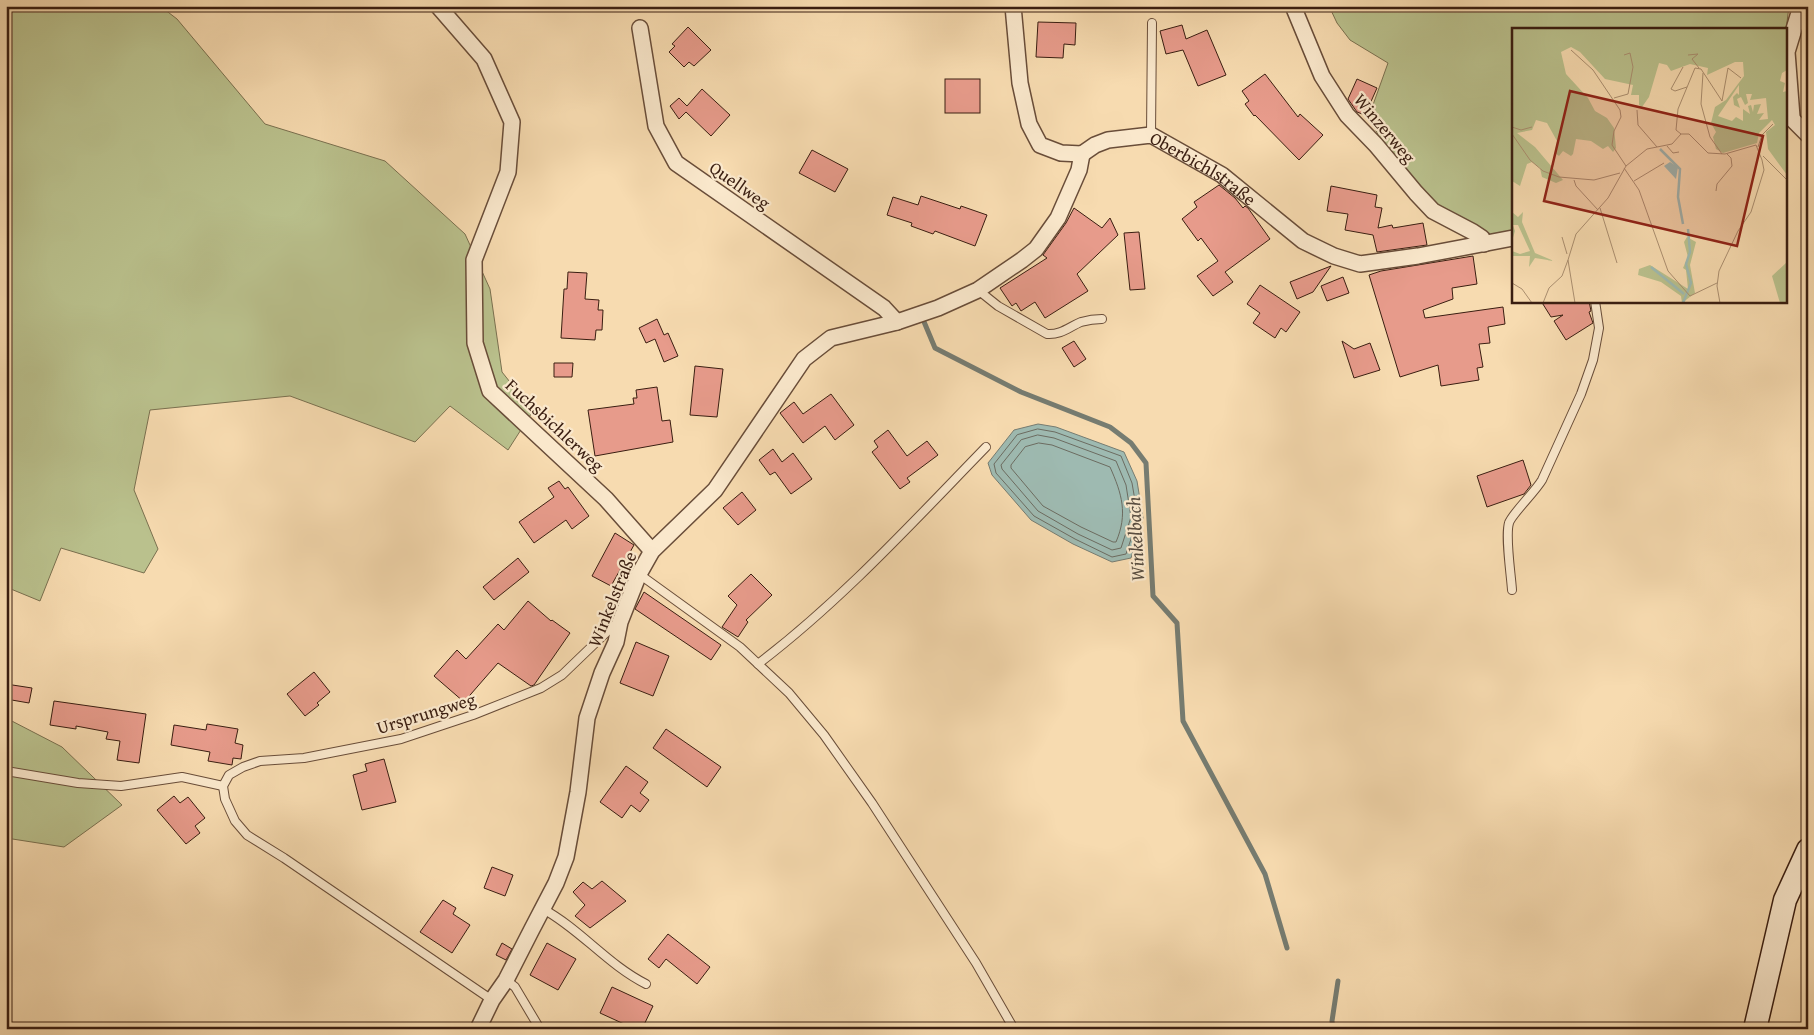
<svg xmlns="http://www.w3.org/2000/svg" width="1814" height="1035" font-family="'Gentium Book Plus',serif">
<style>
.green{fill:#bac18d;stroke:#7a704f}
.water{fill:#9ebab1;stroke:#767c71}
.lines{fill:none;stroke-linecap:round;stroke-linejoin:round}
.shore{stroke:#6c6c61;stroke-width:1}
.stream{stroke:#767c71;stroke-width:5}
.building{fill:#e79b8b;stroke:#3a1e11}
.lane-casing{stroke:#694d39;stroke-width:10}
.street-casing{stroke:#694d39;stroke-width:18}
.secondary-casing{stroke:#3a1e11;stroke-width:25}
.lane{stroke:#fae8cc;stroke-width:8}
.street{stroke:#fae8cc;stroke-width:15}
.secondary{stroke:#fae8cc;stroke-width:22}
.labels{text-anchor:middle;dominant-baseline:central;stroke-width:4.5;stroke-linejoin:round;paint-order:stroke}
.street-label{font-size:18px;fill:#3a1e11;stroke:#fae8cc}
.water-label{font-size:19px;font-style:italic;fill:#584d41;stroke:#fae8cc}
.inset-river{fill:none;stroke:#9ebab1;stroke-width:2.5}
.inset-road{fill:none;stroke:#ab8f70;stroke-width:1}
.view{fill:#8f2418;fill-opacity:0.15;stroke:#8f2418;stroke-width:2.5}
.inset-edge{fill:none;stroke:#3a1e11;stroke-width:2.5}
</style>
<rect width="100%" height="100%" fill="#f7dbb0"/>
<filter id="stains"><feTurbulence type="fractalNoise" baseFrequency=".004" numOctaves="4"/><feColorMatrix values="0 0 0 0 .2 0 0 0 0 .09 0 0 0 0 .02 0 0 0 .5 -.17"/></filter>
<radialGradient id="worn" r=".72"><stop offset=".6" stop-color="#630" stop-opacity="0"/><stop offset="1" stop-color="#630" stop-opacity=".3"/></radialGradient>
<g class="green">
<path d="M6 6H160L177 19 265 124 385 161 465 234 490 289 502 372 533 411 508 450 450 406 415 442 290 396 150 410 134 490 158 549 144 573 61 548 40 601 6 587Z"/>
<path d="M1329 6H1789L1785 38V29H1513V230L1499 238 1481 244 1425 209 1384 147 1369 116 1388 63 1350 40 1337 23Z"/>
<path d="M6 718 62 747 122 805 64 847 6 838Z"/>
</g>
<path class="water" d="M1038 424 1056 427 1124 452 1137 481 1143 518 1131 558 1112 562 1073 544 1031 520 992 475 988 463 1014 430Z"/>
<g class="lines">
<g class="shore">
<path d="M1038 429 1055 432 1121 456 1132 483 1138 518 1126 554 1112 557 1075 539 1034 516 996 473 994 464 1017 435Z"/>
<path d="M1038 435 1054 438 1116 461 1126 485 1131 517 1121 548 1112 550 1078 534 1038 511 1002 469 1001 465 1021 440Z"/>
<path d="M1039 443 1052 445 1110 467C1122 494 1128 514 1116 542H1113L1081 527 1043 506 1011 468V465L1025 447Z"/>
</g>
<g class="stream">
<path d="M922 317 935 348 1021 392 1110 427 1131 443 1146 463 1153 596 1177 623 1183 721 1265 874 1287 948"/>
<path d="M1333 1029 1332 1021 1338 981"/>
</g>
</g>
<g class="building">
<path d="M1038 22 1076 23 1075 45 1064 44 1063 58 1036 57Z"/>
<path d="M1182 25 1186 39 1207 30 1226 75 1198 86 1183 50 1166 54 1160 31Z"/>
<path d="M688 27 711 50 694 66 689 62 684 67 669 52 675 46 672 44Z"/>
<path d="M1265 74 1298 117 1300 114 1323 135 1299 160 1255 115 1254 116 1245 104 1249 101 1242 91Z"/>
<rect x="945" y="79" width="35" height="34"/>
<path d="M1357 79 1377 88 1365 115 1357 112 1348 99Z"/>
<path d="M702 89 730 115 711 136 686 112 679 119 670 106 679 98 687 106Z"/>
<path d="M812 150 848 169 835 192 799 173Z"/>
<path d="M1219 185 1235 198 1243 208 1245 206 1248 208 1270 239 1225 272 1233 282 1213 296 1197 276 1218 261 1201 238 1198 241 1182 219 1197 207 1194 202Z"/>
<path d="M1331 186 1377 195 1375 207 1382 208 1378 228 1392 225 1393 228 1423 223 1427 245 1377 252 1373 235 1345 230 1348 214 1327 211Z"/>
<path d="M921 196 960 209 961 206 987 215 975 246 935 231 933 234 911 226 912 223 887 215 893 197 918 205Z"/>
<path d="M1074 208 1102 228 1110 218 1118 235 1077 274 1088 291 1045 318 1035 302 1021 311 1016 303 1012 306 1000 288 1047 258 1043 255 1066 223Z"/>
<path d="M1139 232 1145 289 1130 290 1124 233Z"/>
<path d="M1473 256 1477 284 1452 288 1453 299 1423 310 1425 318 1503 307 1505 324 1488 327 1490 343 1479 344 1483 367 1477 368 1479 380 1441 386 1438 365 1400 377 1369 275 1381 271Z"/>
<path d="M1331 266 1313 292 1297 299 1290 282Z"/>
<path d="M568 272 587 273 585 299 599 300 598 310H603L602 330H596L595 340 561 338 564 289H567Z"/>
<path d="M1343 277 1349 293 1327 301 1321 286Z"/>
<path d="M1260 285 1300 312 1286 332 1281 328 1275 338 1253 323 1260 313 1247 304Z"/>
<path d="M1541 301H1589L1591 311 1589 312 1593 323 1566 340 1554 321 1563 315 1551 317Z"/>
<path d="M657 319 664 335 668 333 678 356 664 362 655 339 646 343 639 328Z"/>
<path d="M1074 341 1086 359 1074 367 1062 348Z"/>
<path d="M1342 341 1354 349 1370 343 1380 370 1354 378Z"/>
<path d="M554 363H573L572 377H554Z"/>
<path d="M695 366 723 369 717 417 690 415Z"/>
<path d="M657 387 662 421 670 420 673 442 595 456 588 410 634 404 633 398H637L636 390Z"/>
<path d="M831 394 854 425 835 440 825 426 803 443 780 413 794 402 803 414Z"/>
<path d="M888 430 907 456 927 441 938 455 907 478 910 482 900 489 872 452 878 447 874 441Z"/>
<path d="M773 449 782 462 793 453 812 479 791 494 775 472 770 475 759 460Z"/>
<path d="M1523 460 1531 485 1524 494 1487 507 1477 476Z"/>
<path d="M559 481 565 489 568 487 589 516 572 529 566 520 534 543 519 522 554 497 548 488Z"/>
<path d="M742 492 756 510 738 525 723 508Z"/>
<path d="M615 533 634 545 611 586 592 576Z"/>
<path d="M518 558 529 572 494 600 483 587Z"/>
<path d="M751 574 772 595 746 620 748 622 738 637 722 627 737 605 728 596Z"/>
<path d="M644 592 721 645 711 660 635 609Z"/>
<path d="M528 601 551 621 552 620 570 633 534 685 531 686 498 663 464 702 434 676 457 650 466 659 498 624 504 630Z"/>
<path d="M636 642 669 656 653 696 620 683Z"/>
<path d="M314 672 330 692 317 703 319 705 305 716 287 694Z"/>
<path d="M6 684 32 688 29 703 6 699Z"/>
<path d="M54 701 146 714 139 763 117 760 120 741 106 739 108 732 76 726V729L50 725Z"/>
<path d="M207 724 238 729 235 743 243 745 241 759 233 758 232 765 208 761 210 752 171 745 174 725 206 730Z"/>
<path d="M666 729 721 767 707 787 653 748Z"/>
<path d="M384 759 396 802 362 810 353 775 367 771 365 764Z"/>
<path d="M626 766 648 782 640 793 649 800 640 812 631 805 622 818 600 802Z"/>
<path d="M174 796 180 803 188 797 205 818 195 826 200 833 186 844 157 810Z"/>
<path d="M492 867 513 875 505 896 484 888Z"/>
<path d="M602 881 626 901 590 928 575 916 585 905 573 892 583 882 592 889Z"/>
<path d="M443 900 456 908 453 914 470 925 452 953 420 932Z"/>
<path d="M668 934 710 967 697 984 666 959 659 968 648 959Z"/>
<path d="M502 943 512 949 506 960 496 955Z"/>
<path d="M547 943 576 959 558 990 530 975Z"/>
<path d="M612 987 653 1006 642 1029H635L600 1013Z"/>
</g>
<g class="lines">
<g class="lane-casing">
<g id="lane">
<path d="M1151 135 1152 23"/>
<path d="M978 290 998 306 1047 334C1061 335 1069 327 1081 322 1088 320 1095 319 1102 319"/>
<path d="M639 574 740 647 789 693 824 735 872 803 976 963 1014 1029"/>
<path d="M1512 590C1511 574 1505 536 1509 523 1511 515 1535 492 1542 480L1581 394 1593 360 1599 328 1595 301"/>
<path d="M758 664C842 600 913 522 986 447"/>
<path d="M6 771 78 783 121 786 182 777 223 786"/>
<path d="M543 909C580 929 608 965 646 984"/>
<path d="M506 980 515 987 540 1029"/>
<path d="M492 1000 284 858 247 835 235 821 225 799 223 786 229 775 243 767 260 761 304 758 401 739 473 715 541 688 562 675 613 626 619 623"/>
</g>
</g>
<g class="street-casing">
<g id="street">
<path d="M438 6 484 59 512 122 508 172 474 260 475 343 490 391 606 499 652 551"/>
<path d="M1013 6 1020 83 1029 124 1040 145 1061 153 1082 154"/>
<path d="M1293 6 1322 76 1347 115 1376 145 1416 193 1433 211 1473 232 1482 238 1484 244"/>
<path d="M640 28 656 126 676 163 884 308 897 322"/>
<path d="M1785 112 1808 135"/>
<path d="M1792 117 1787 52 1801 6"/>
<path id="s1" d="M1082 154 1095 145 1108 140 1151 135 1222 175 1303 241 1334 256 1360 264 1418 256 1513 238"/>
<path d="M478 1029 492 1000 506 980 532 929 556 883 566 857 578 792 587 718 602 673 616 642 620 622 639 574 652 551 715 490 804 359 831 338 897 322 938 308 978 290 1022 260 1036 249 1058 218 1079 170 1082 154"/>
</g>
</g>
<g class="secondary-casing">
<path id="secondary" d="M1755 1029 1785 900 1808 850"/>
</g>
<use href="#lane" class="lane"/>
<use href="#street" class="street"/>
<use href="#secondary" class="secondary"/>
</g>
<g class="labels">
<g class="street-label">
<text transform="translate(1385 128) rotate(50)">Winzerweg</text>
<text stroke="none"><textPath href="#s1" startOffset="135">Oberbichlstraße</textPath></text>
<text transform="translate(740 185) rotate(35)">Quellweg</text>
<text transform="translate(555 425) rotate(43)">Fuchsbichlerweg</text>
<text transform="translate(612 599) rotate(-68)">Winkelstraße</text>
<text transform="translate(426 713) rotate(-17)">Ursprungweg</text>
</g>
<g class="water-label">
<text transform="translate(1135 539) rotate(-93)">Winkelbach</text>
</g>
</g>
<g transform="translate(1512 28)">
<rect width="275" height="275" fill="#f7dbb0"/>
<path d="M0 0H275V42L270 45 268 53 273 55 271 64 275 63V147L256 121 254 104 263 97 260 92 247 105 245 115 211 125 204 121 201 109 204 104 199 95 203 79 214 72 232 48 231 34H223L195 47 196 40 178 36 159 43 155 37 147 35 137 69 130 79 127 77V67H119L121 57 93 51 68 24 59 19 49 24 54 46 76 70 83 83 95 90 102 100 104 120 101 124 96 118 91 121 79 113 64 111 61 126 59 128 51 123 47 128 43 125 45 113 35 95 24 92 20 102 5 105 23 119 51 152 44 155 30 149 28 140 20 134 15 136 8 158 0 153ZM227 57V67L225 65 221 69 222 77 228 80 225 71 229 69 233 77 236 75 234 66H240L238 72 254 70 256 91 247 92 252 85 245 86 249 76 242 77 241 84 239 77 236 78 238 86 231 81V93L224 89 220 93 206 88ZM0 184 6 189 11 184 10 194 23 225 42 233 23 230 17 239 18 228H0V223L8 226 18 223 6 197H1L3 203 0 213ZM175 209 184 214 178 237 183 265 170 275 169 268 149 254 126 247 127 241 138 237 176 261 174 242 171 240 176 229 172 214ZM275 234V275H268L260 248Z" fill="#bac18d" fill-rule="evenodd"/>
<path d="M158 134 166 139 164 151 152 138Z" fill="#9ebab1"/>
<path class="inset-river" d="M148 121 168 141 166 169 171 196M139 239 172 266M171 275 179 255 174 236 178 224 176 201"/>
<path class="inset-road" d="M59 22 81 42 108 82 109 89 102 103 100 117 114 138M176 27 186 26 180 31 187 40M171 39 159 61 163 63 175 59M191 45 189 76 198 109 210 126M102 70 116 66 121 39 118 25 112 27M125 82 126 97 145 119M0 99 9 102 20 99M0 106 18 132 31 143 47 149 82 152 108 145M169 106H177L196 125 213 126 244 117 250 132 252 142 239 184 226 203 207 243 205 258 208 275M169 106 164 102 166 81 183 40 189 41 210 73 216 40 229 50M155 118 161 125 167 124M246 119 250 107 261 96M251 128 275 152M112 140 127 162 156 243 178 268 205 255M62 152 64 158 86 182M122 153 152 135M204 163 205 156 220 138 219 130 215 126M88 180 105 235M50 209 55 226M0 255 10 261 20 275M31 275 37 260 50 248 56 232M63 275 56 232 64 206 96 170 114 138 135 121 160 116 169 106"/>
<path class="view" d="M58 63 251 108 225 218 32 173Z"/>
<rect width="275" height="275" class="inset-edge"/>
</g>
<rect width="1814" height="1035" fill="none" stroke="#f7dbb0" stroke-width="25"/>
<rect x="8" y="8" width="1799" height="1020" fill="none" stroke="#3a1e11" stroke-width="2.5"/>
<rect x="12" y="12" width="1789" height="1010" fill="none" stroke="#3a1e11"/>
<rect width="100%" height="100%" filter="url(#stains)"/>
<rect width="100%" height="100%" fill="url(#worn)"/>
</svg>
